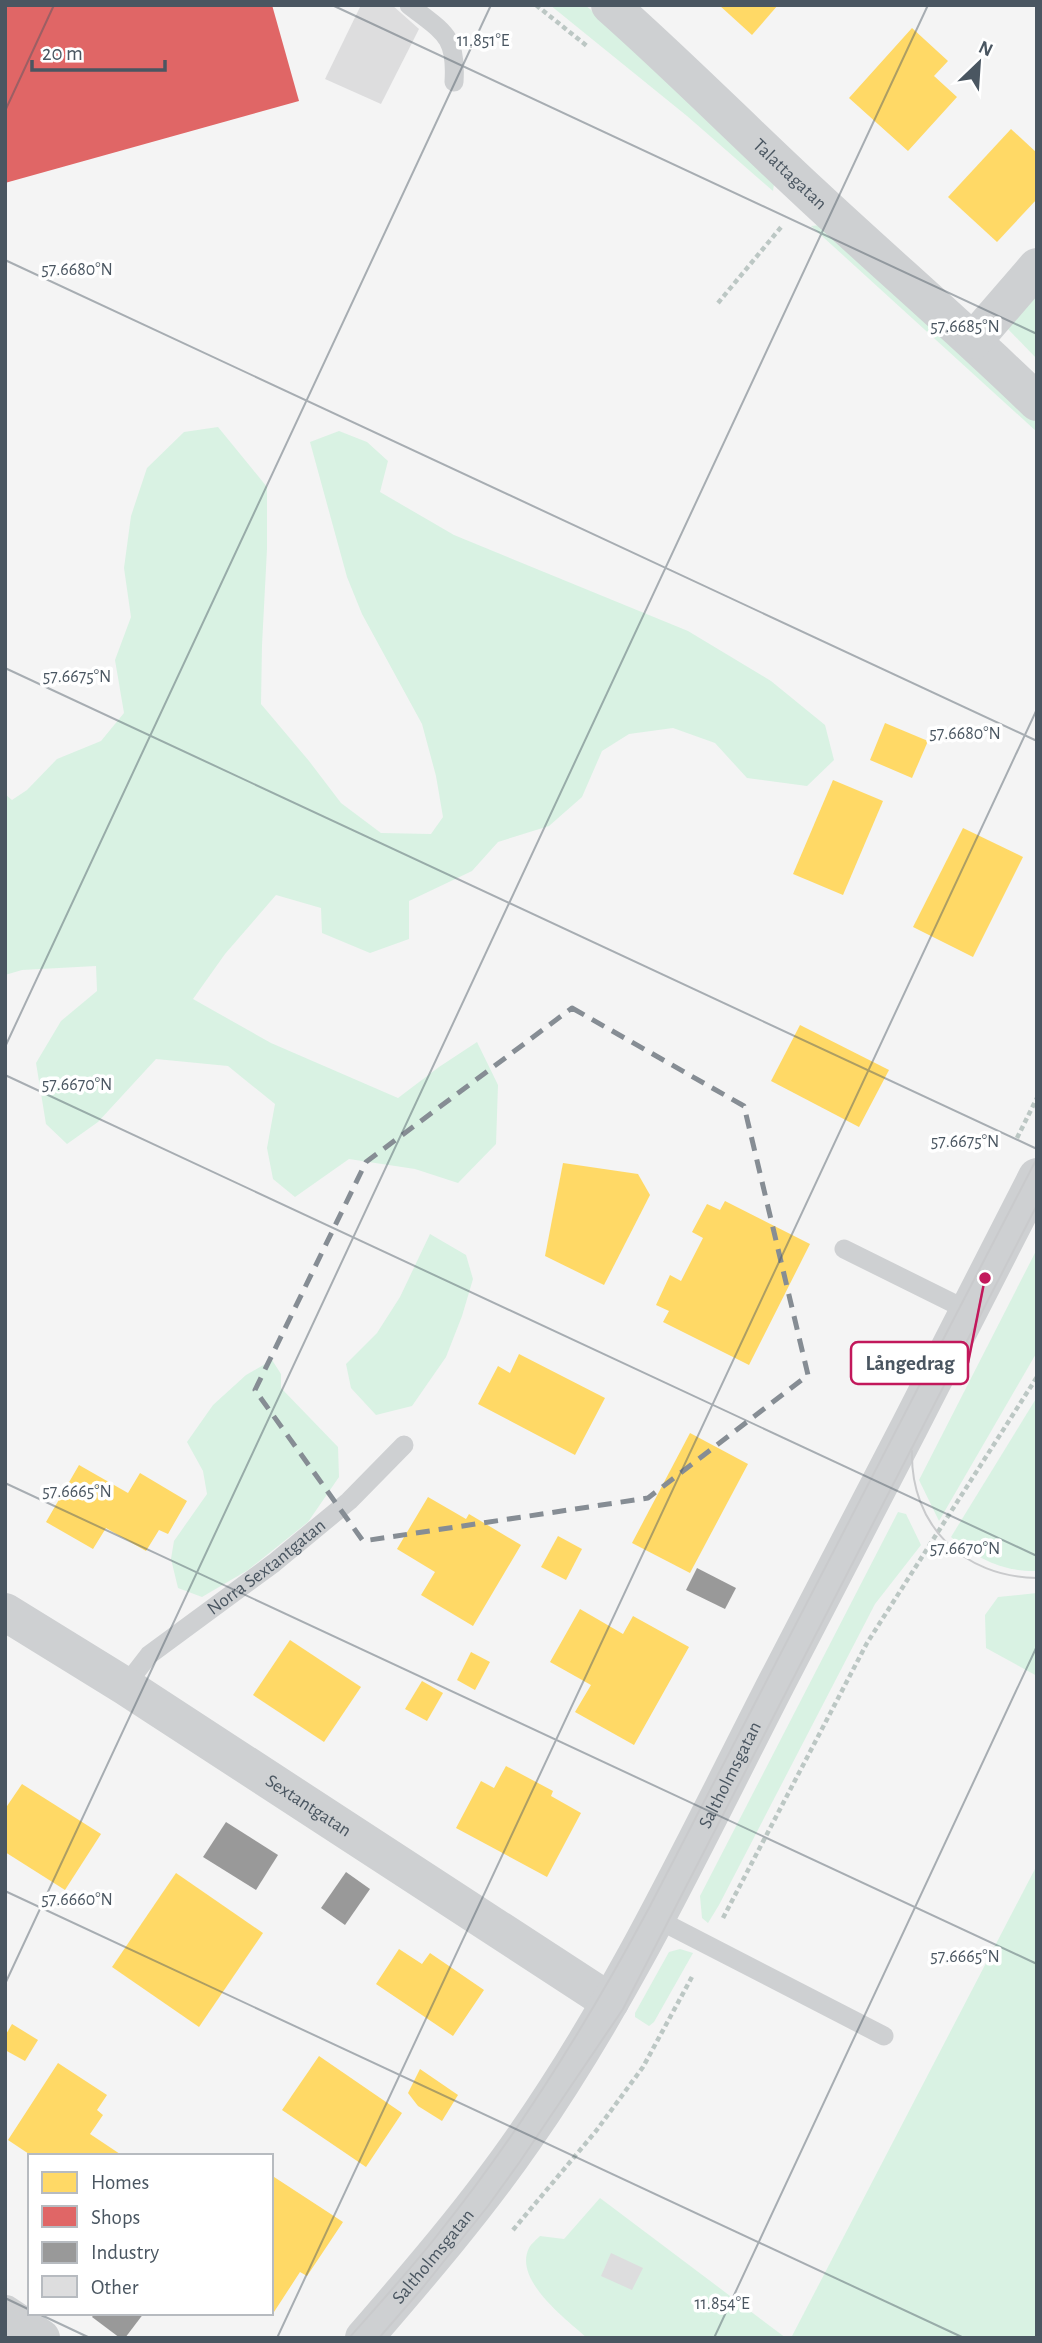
<svg xmlns="http://www.w3.org/2000/svg" width="1042" height="2343" font-family="'Alegreya Sans',sans-serif">
<style>
.green{fill:#d9f2e3}
.homes{fill:#ffd966}
.shops{fill:#e06666}
.industry{fill:#999}
.building{fill:#ddddde}
.lines{fill:none;stroke-linecap:round;stroke-linejoin:round}
.path{stroke:#bcc7c4;stroke-width:4.5;stroke-dasharray:5 3.5;stroke-linecap:butt}
.service{stroke:#ced0d2;stroke-width:19}
.minor{stroke:#ced0d2;stroke-width:38}
.tertiary{stroke:#ced0d2;stroke-width:38}
.tram{stroke:#c9cacc;stroke-width:2}
.marked{fill:none;stroke:#868d94;stroke-width:5;stroke-dasharray:14 9;stroke-linejoin:round}
.ticks{fill:none;stroke:#4a5661;stroke-width:2;stroke-opacity:0.45}
.labels{text-anchor:middle;dominant-baseline:central;stroke-width:7;stroke-linejoin:round;paint-order:stroke}
.street-label{font-size:19px;fill:#4a5661;stroke:#fff}
.ticks-label{font-size:18px;text-anchor:middle;fill:#4a5661;stroke:#fff;stroke-width:7;stroke-linejoin:round;paint-order:stroke}
.leader{fill:none;stroke:#c2185b;stroke-width:2.5}
.callout-dot{fill:#c2185b;stroke:#fff;stroke-width:2.5}
.callout{fill:#fff;stroke:#c2185b;stroke-width:2.5}
.callout-label{font-size:21px;text-anchor:middle;font-weight:bold;fill:#4a5661}
</style>
<rect width="100%" height="100%" fill="#f4f4f4"/>
<g class="green">
<path d="M550 5H585L633 45 774 184 773 191 687 116Z"/>
<path d="M830 224 1037 408V432L811 226Z"/>
<path d="M1037 288V359L1005 326Z"/>
<path d="M218 427 267 487V549L262 645 261 704 309 761 341 803 381 833 431 834 443 817 436 776 422 724 362 614 347 577 310 442 339 431 367 442 388 461 380 492 454 535 688 631 771 681 825 725 834 760 807 786 747 778 715 743 673 728 629 734 602 751 582 797 549 826 498 842 472 871 409 901V939L370 953 322 933 321 908 276 895 225 954 193 999 271 1043 398 1098 439 1067 477 1042 498 1085 496 1144 458 1183 415 1169 349 1159 295 1197 273 1179 267 1148 275 1104 228 1066 156 1059 98 1122 67 1144 46 1124 36 1063 61 1021 97 991 96 966 22 970 5 975V794L12 800 27 790 57 759 101 741 124 713 115 660 131 617 124 568 131 516 147 468 184 432Z"/>
<path d="M430 1234 466 1255 473 1279 462 1316 446 1357 412 1406 376 1415 351 1388 346 1364 377 1333 400 1297Z"/>
<path d="M1037 1249V1352L939 1521 919 1480Z"/>
<path d="M272 1360 281 1374V1388L338 1447 339 1477 308 1522 248 1570 202 1597 178 1588 171 1559 174 1541 207 1494 203 1471 187 1442 213 1405 246 1375Z"/>
<path d="M1037 1397V1571C1003 1572 976 1558 951 1537Z"/>
<path d="M898 1512 906 1514 921 1545 875 1604 719 1905 708 1923 702 1918 700 1896Z"/>
<path d="M1037 1593V1676L986 1648 985 1615 998 1597Z"/>
<path d="M1037 1865V2338H791Z"/>
<path d="M680 1949 693 1953 654 2022 649 2026 635 2017V2013L669 1952Z"/>
<path d="M600 2198 786 2338H587C566 2319 513 2280 529 2248 531 2244 537 2239 540 2236L564 2239Z"/>
</g>
<g class="homes">
<path d="M719 5H778L752 35Z"/>
<path d="M912 28 948 61 934 76 957 97 908 151 849 98Z"/>
<path d="M1011 129 1037 153V199L997 242 948 197Z"/>
<path d="M885 723 928 741 912 778 870 760Z"/>
<path d="M833 780 883 801 843 895 793 874Z"/>
<path d="M963 828 1023 857 973 957 913 927Z"/>
<path d="M800 1025 889 1070 859 1127 771 1081Z"/>
<path d="M563 1163 638 1174 650 1195 604 1285 545 1256Z"/>
<path d="M725 1201 810 1244 749 1365 663 1322 669 1311 656 1305 670 1275 681 1281 703 1238 692 1232 707 1204 720 1210Z"/>
<path d="M519 1354 605 1398 575 1455 478 1404 498 1366 510 1373Z"/>
<path d="M690 1433 748 1464 690 1573 632 1543Z"/>
<path d="M79 1465 128 1493 140 1473 187 1501 168 1534 159 1530 146 1551 106 1528 93 1549 46 1522Z"/>
<path d="M428 1497 466 1519 469 1514 521 1545 473 1626 421 1595 435 1572 397 1549Z"/>
<path d="M558 1536 582 1549 566 1580 541 1567Z"/>
<path d="M580 1609 623 1634 633 1616 689 1647 634 1745 575 1712 591 1685 550 1662Z"/>
<path d="M290 1640 361 1687 324 1742 253 1695Z"/>
<path d="M471 1652 490 1662 475 1690 457 1680Z"/>
<path d="M422 1681 443 1693 427 1721 405 1709Z"/>
<path d="M506 1766 553 1791 551 1796 581 1813 547 1877 456 1828 481 1781 494 1788Z"/>
<path d="M22 1784 101 1834 65 1890 5 1852V1809Z"/>
<path d="M176 1873 263 1933 199 2027 112 1967Z"/>
<path d="M399 1949 422 1964 430 1953 484 1990 453 2036 376 1984Z"/>
<path d="M12 2024 38 2040 25 2061 5 2050V2036Z"/>
<path d="M319 2056 402 2113 366 2167 282 2110Z"/>
<path d="M58 2063 107 2095 97 2110 103 2115 90 2134 123 2156H32L8 2140Z"/>
<path d="M420 2069 458 2095 442 2121 418 2106 408 2093Z"/>
<path d="M271 2175 343 2222 307 2276 300 2272 274 2312 271 2310Z"/>
</g>
<path class="shops" d="M5 5H272L299 101 5 183Z"/>
<g class="industry">
<path d="M697 1568 736 1588 725 1609 686 1590Z"/>
<path d="M226 1822 278 1855 256 1890 203 1857Z"/>
<path d="M346 1872 370 1889 345 1925 321 1908Z"/>
<path d="M95 2313H144L125 2338H120L92 2317Z"/>
</g>
<g class="building">
<path d="M361 5H392L419 29 381 104 325 79Z"/>
<path d="M611 2253 643 2268 632 2290 601 2276Z"/>
</g>
<g class="lines">
<g class="path">
<path d="M536 5 587 46"/>
<path d="M718 303 782 226"/>
<path d="M1017 1138 1037 1098"/>
<path d="M723 1918 867 1643 1037 1377"/>
<path d="M513 2230 596 2131 643 2067 693 1975"/>
</g>
<g class="service">
<path d="M409 5C443 32 457 35 454 82"/>
<path d="M844 1249 969 1311"/>
<path id="s1" d="M125 1686 149 1655 274 1563 349 1501 404 1445"/>
<path d="M655 1918 884 2036"/>
</g>
<g class="minor">
<path id="s2" d="M610 5C679 66 743 131 811 194 886 264 963 330 1037 402"/>
<path d="M974 340 1037 267"/>
<path id="s3" d="M5 1612 125 1686 610 2002"/>
<path d="M5 2314 41 2338"/>
</g>
<path class="tertiary" id="s4" d="M364 2338C420 2273 476 2208 525 2137 624 1995 698 1836 777 1682 865 1514 951 1346 1037 1177"/>
<g class="tram">
<path d="M912 1451C910 1525 963 1577 1037 1578"/>
<path d="M349 2338C380 2303 411 2269 439 2233 520 2132 588 2022 649 1908L1037 1158"/>
<path d="M379 2338 424 2286 488 2206 519 2163 623 2009 1037 1205"/>
</g>
</g>
<path class="marked" d="M572 1008 744 1106 808 1375 648 1498 363 1541 255 1390 366 1162Z"/>
<path class="ticks" d="M332 5 1037 334M5 111 54 5M5 260 1037 741M5 668 1037 1149M5 1047 491 5M5 1075 1037 1556M5 1483 1037 1964M5 1891 964 2338M5 1984 928 5M5 2298 30 2310M37 2313 90 2338M277 2338 1037 709M714 2338 1037 1646"/>
<g class="labels">
<g class="street-label">
<text stroke="none"><textPath href="#s2" startOffset="247">Talattagatan</textPath></text>
<text stroke="none"><textPath href="#s1" startOffset="186">Norra Sextantgatan</textPath></text>
<text stroke="none"><textPath href="#s4" startOffset="674">Saltholmsgatan</textPath></text>
<text stroke="none"><textPath href="#s3" startOffset="360">Sextantgatan</textPath></text>
<text stroke="none"><textPath href="#s4" startOffset="107">Saltholmsgatan</textPath></text>
</g>
</g>
<g class="ticks-label">
<text x="483" y="46">11.851°E</text>
<text x="77" y="275">57.6680°N</text>
<text x="965" y="332">57.6685°N</text>
<text x="77" y="682">57.6675°N</text>
<text x="965" y="739">57.6680°N</text>
<text x="77" y="1090">57.6670°N</text>
<text x="965" y="1147">57.6675°N</text>
<text x="77" y="1497">57.6665°N</text>
<text x="965" y="1554">57.6670°N</text>
<text x="77" y="1905">57.6660°N</text>
<text x="965" y="1962">57.6665°N</text>
<text x="722" y="2309">11.854°E</text>
</g>
<path class="leader" d="M985 1278L968 1363"/>
<circle class="callout-dot" cx="985" cy="1278" r="7"/>
<rect class="callout" x="851" y="1342" width="117" height="42" rx="7"/>
<g class="callout-label">
<text x="910" y="1370">Långedrag</text>
</g>
<rect width="1042" height="2343" fill="none" stroke="#4a5661" stroke-width="14"/>
<rect x="28" y="2154" width="245" height="161" fill="#ffffff" stroke="#b7bbc0" stroke-width="2"/>
<rect x="42" y="2172" width="35" height="21" fill="#ffd966" stroke="#b7bbc0" stroke-width="2"/>
<text x="91" y="2189" font-size="21" fill="#4a5661">Homes</text>
<rect x="42" y="2206" width="35" height="21" fill="#e06666" stroke="#b7bbc0" stroke-width="2"/>
<text x="91" y="2224" font-size="21" fill="#4a5661">Shops</text>
<rect x="42" y="2242" width="35" height="21" fill="#999999" stroke="#b7bbc0" stroke-width="2"/>
<text x="91" y="2259" font-size="21" fill="#4a5661">Industry</text>
<rect x="42" y="2276" width="35" height="21" fill="#ddddde" stroke="#b7bbc0" stroke-width="2"/>
<text x="91" y="2294" font-size="21" fill="#4a5661">Other</text>
<g transform="translate(979 63) rotate(25)" stroke="#ffffff" stroke-width="5" paint-order="stroke">
<path d="M0-5L12 26L0 18L-12 26Z" fill="#4a5661"/>
<text y="-10" font-size="19" font-weight="bold" text-anchor="middle" fill="#4a5661">N</text>
</g>
<path d="M32 60v10h133v-10" fill="none" stroke="#4a5661" stroke-width="3.5"/>
<text x="42" y="60" font-size="21" fill="#4a5661" stroke="#ffffff" stroke-width="5" paint-order="stroke">20 m</text>
</svg>
